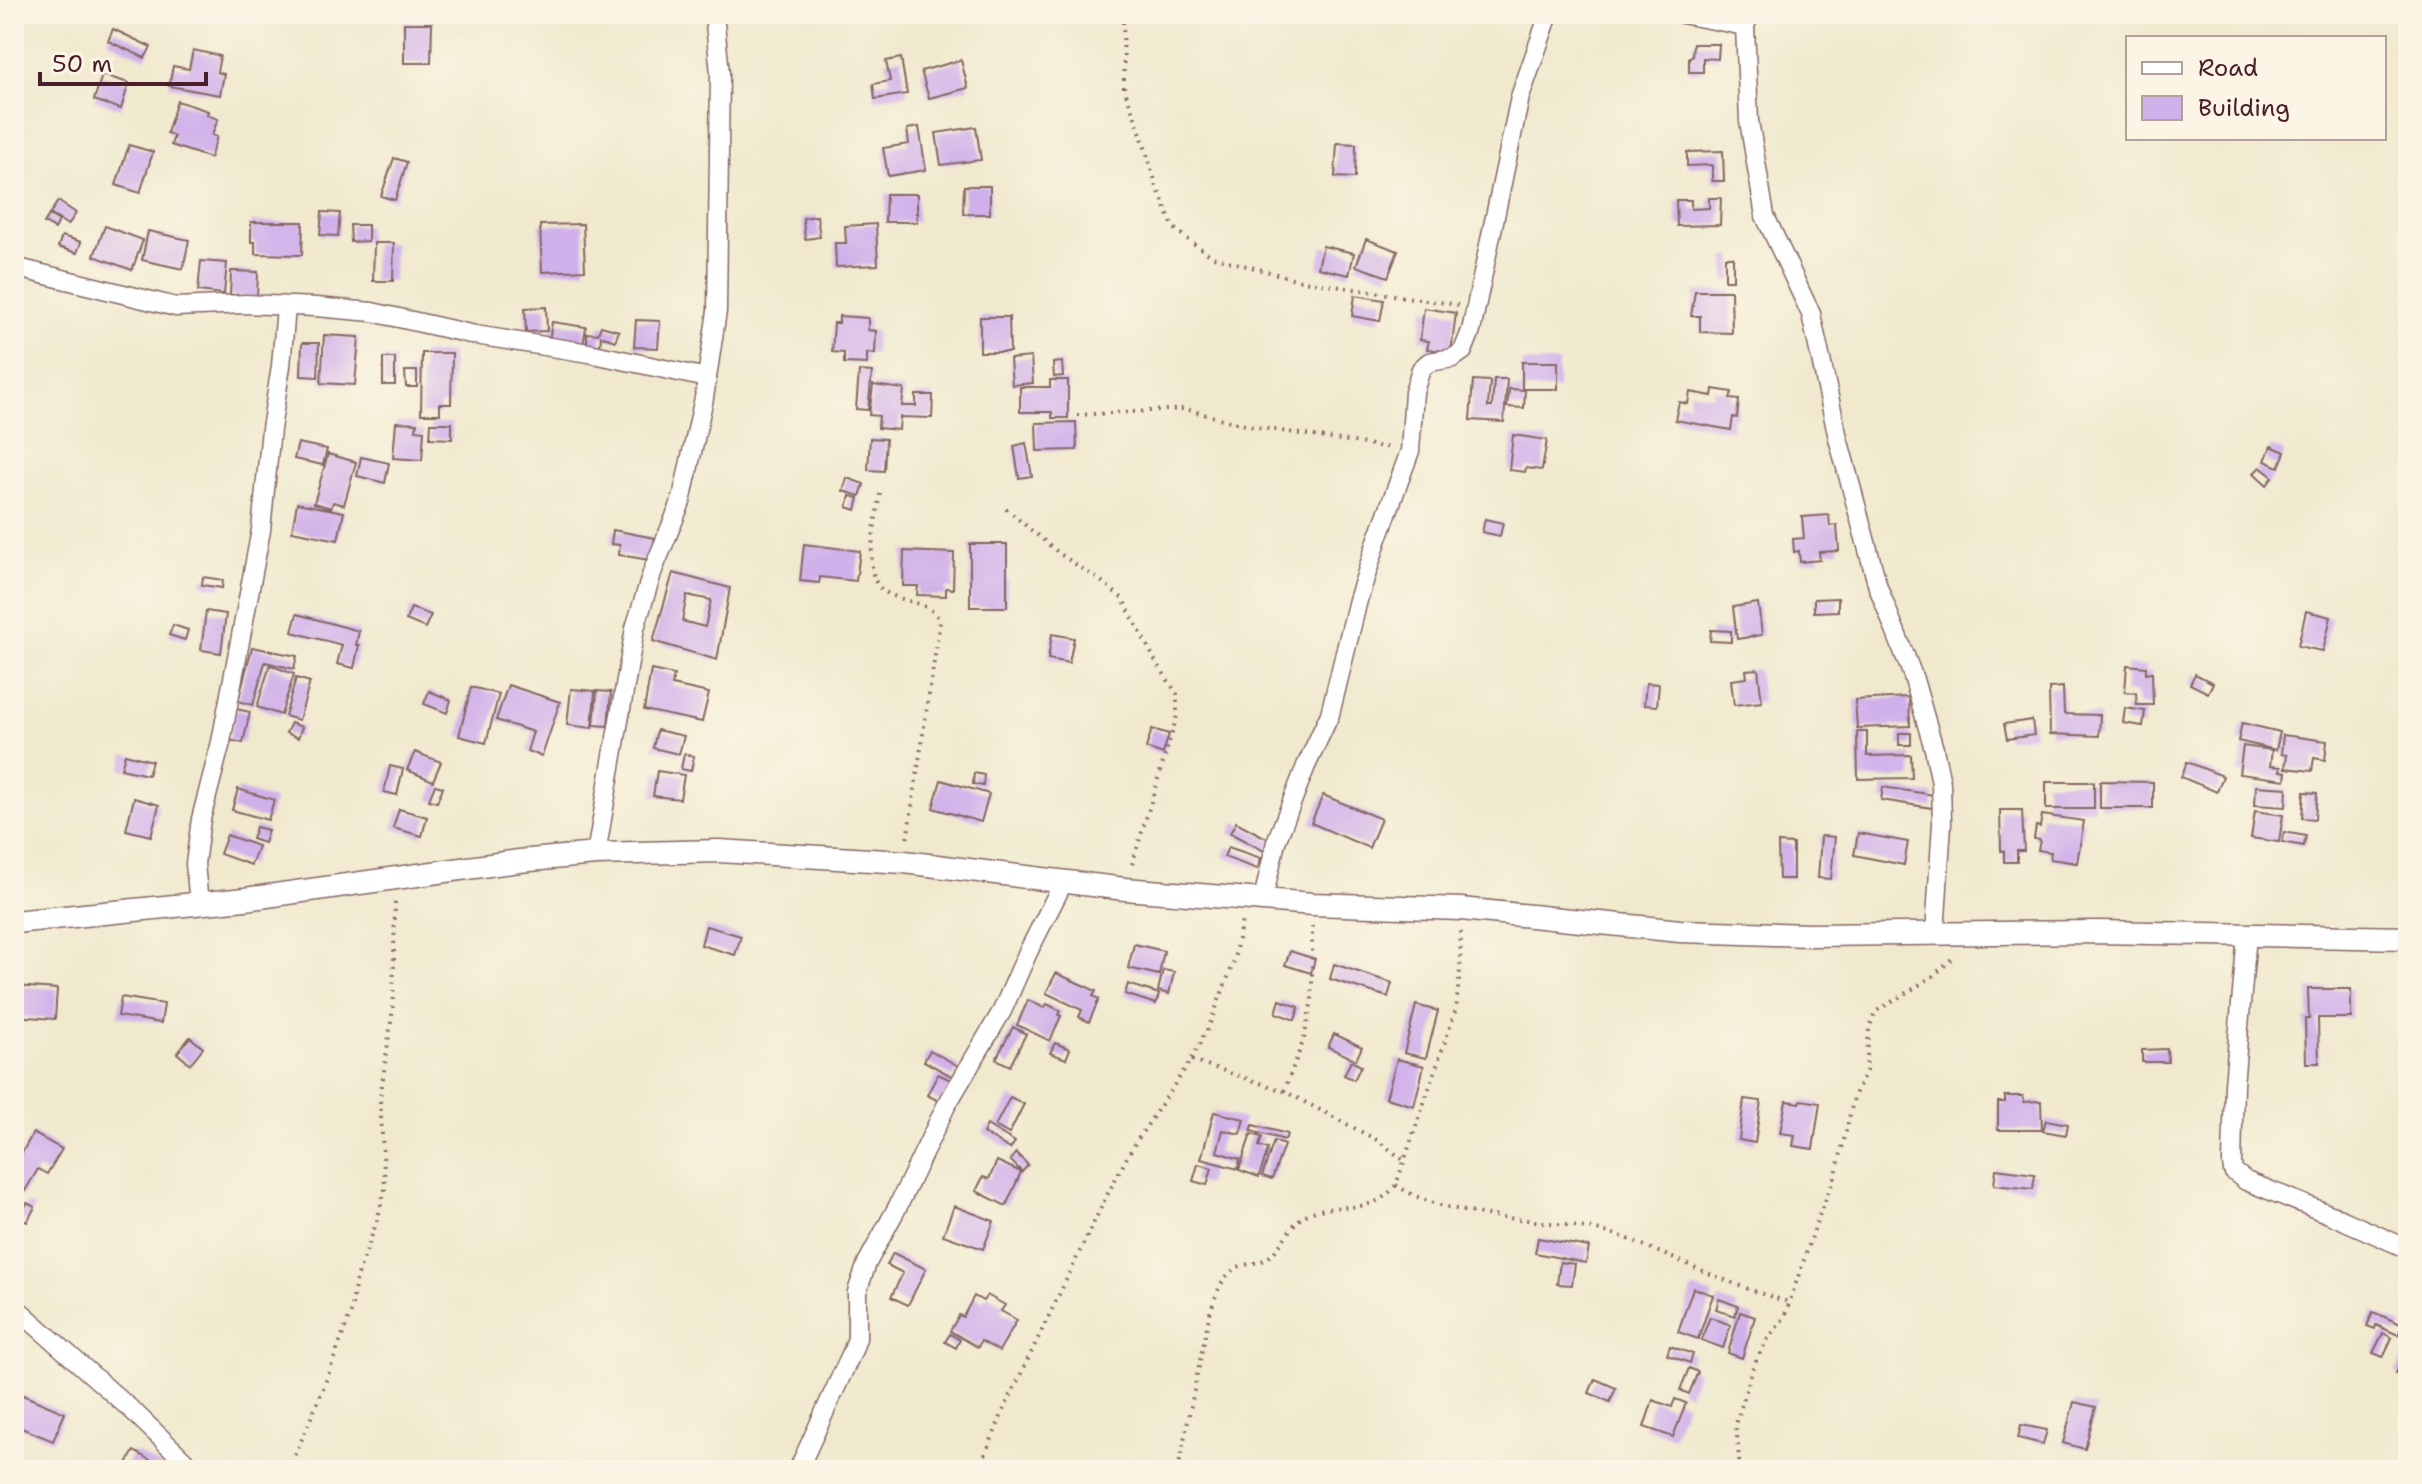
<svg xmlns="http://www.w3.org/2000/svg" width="2422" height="1484" font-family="'Shantell Sans',sans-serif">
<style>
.building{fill:#d0b0ea;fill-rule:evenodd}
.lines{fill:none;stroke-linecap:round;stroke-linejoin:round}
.minor-casing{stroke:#846664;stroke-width:21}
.tertiary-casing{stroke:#846664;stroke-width:25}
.path{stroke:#846664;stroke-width:4;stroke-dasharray:2 6;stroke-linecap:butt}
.minor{stroke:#fff;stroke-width:18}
.tertiary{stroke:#fff;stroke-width:22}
</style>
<rect width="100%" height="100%" fill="#fcf5e5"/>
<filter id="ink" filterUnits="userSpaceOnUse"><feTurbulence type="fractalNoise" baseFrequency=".0125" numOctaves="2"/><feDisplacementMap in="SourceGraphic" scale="16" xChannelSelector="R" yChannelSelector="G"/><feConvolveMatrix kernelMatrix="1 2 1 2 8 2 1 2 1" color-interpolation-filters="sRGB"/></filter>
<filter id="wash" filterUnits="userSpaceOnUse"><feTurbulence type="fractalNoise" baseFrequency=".006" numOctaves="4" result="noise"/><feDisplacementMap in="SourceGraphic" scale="32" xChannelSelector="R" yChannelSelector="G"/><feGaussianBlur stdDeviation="1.8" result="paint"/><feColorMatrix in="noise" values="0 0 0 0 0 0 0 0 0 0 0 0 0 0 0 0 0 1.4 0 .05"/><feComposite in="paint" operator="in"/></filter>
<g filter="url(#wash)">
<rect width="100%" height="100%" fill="#f0e9ce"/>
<g id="blocks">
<g class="building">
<path d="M404 23H432L431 63H404Z"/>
<path d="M113 29 151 47 145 58 108 41Z"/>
<path d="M1693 44H1719L1718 59 1703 58V72H1689V57H1692Z"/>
<path d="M193 50 220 56 217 72 224 74 220 95 169 86 173 66 189 69Z"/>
<path d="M901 58 907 94 875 99 873 84 890 81 886 61Z"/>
<path d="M961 60 968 88 929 98 921 71Z"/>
<path d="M102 75 129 83 121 109 94 100Z"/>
<path d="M177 101 208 111 207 115 218 119 212 135 217 137 210 158 171 145 174 136 167 133Z"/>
<path d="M919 127 926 170 888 176 883 148 909 144 907 129Z"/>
<path d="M976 127 981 160 941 165 936 133Z"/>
<path d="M1337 143 1356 144 1355 178 1335 177Z"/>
<path d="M129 145 153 152 140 193 116 185Z"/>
<path d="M1723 151 1724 181H1712V165L1687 166V152Z"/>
<path d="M394 158 407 162 395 200 381 196Z"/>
<path d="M964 186H990V214H963Z"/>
<path d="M886 194H917V222H885Z"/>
<path d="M1709 198H1721L1720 225 1677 226 1676 200H1691V209L1709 208Z"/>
<path d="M58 201 76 213 68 225 50 214Z"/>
<path d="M322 212 340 213 338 236 320 235Z"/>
<path d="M49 215 59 221 55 229 44 223Z"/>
<path d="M817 216 820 237 805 239 803 218Z"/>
<path d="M251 222H303L302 255 255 254V242H251Z"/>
<path d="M583 224 585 270 542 272 540 225Z"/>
<path d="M876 224 878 265 836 267 835 243H846L845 226Z"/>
<path d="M350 225H368V241L351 242Z"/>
<path d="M105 226 143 240 132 270 94 256Z"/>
<path d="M148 231 189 240 183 269 142 260Z"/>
<path d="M62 236 81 242 77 253 58 247Z"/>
<path d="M1366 239 1398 251 1388 277 1356 266Z"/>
<path d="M374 243H394L393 281H373Z"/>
<path d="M1323 246 1354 253 1349 275 1318 268Z"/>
<rect x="1725" y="257" width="8" height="23"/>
<path d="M201 261 227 263 224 294 198 291Z"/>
<path d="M231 271 258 272 257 297 230 296Z"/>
<path d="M1695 291H1731L1732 333 1700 332V316H1691Z"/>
<path d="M1355 295 1384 300 1380 321 1352 316Z"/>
<path d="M546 307 547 331 526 332 525 308Z"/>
<path d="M1424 308 1456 313 1451 352 1427 349 1429 341 1420 340Z"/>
<path d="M839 316 868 318V330L876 331 875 354 867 353V364L844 363V353L832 352 834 323H839Z"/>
<path d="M980 317H1009L1010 352H980Z"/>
<path d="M636 320 660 321 658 348 634 347Z"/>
<path d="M552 322 586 327 583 346 549 341Z"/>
<path d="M601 326 619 331 615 341 601 336 600 348H587V333L598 334Z"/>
<path d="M324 335 359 337 355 385 321 383Z"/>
<path d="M302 343H319L318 377 301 376Z"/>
<path d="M422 353H452L451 404H440V414H421Z"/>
<path d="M1031 357 1033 383 1012 385 1010 359Z"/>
<rect x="383" y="358" width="12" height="27"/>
<path d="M1062 362 1063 376 1054 377 1053 363Z"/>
<rect x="1522" y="362" width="36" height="27"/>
<path d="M405 371H417V387H406Z"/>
<path d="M859 371 872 372 868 410 856 409Z"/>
<path d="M1494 379H1507L1504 422 1470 420 1473 380 1490 381 1488 407H1492Z"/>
<path d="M1050 380H1068V418H1052V412H1020V387H1050Z"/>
<path d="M873 385 904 389 902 406H916V395H933L932 418 900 417 899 430 878 428 879 416 869 415Z"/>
<path d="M1509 389 1525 390 1524 408 1507 407Z"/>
<path d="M1713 389 1732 392 1730 399 1739 400 1737 418 1733 417 1731 430 1675 420 1679 402 1688 404 1690 392 1712 396Z"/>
<path d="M396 422 417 423 416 430 424 431 422 460 393 458Z"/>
<path d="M1076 422 1077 450 1037 451 1036 423Z"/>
<path d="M431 423H452V439L430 438Z"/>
<path d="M1513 435 1547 440 1542 470 1526 468 1525 472 1509 470Z"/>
<path d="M870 438 886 439 884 471 868 470Z"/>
<path d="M298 443 327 449 323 465 294 459Z"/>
<path d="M1026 443 1032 476 1019 478 1014 446Z"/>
<path d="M2271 446 2285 452 2279 467 2265 461Z"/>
<path d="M328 454 356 462 344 505 333 502 331 508 314 503Z"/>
<path d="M361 457 389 463 385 483 357 476Z"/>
<path d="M2260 467 2273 477 2267 485 2254 473Z"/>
<path d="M847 478 864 484 860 496 843 491Z"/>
<path d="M850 496 859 498 856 510 847 507Z"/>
<path d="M297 503 344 512 338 540 292 531Z"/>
<path d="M1829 515 1830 526 1837 525 1839 551 1819 552 1820 560 1800 562 1799 551 1794 552 1793 539 1804 538 1802 517Z"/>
<path d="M1485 519 1503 523 1500 536 1482 532Z"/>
<path d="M613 530 655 538 650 560 619 555 620 545 611 544Z"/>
<path d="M804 544 860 551 856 581 820 577 819 583 800 581Z"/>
<rect x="970" y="544" width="37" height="63"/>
<path d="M904 551 954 553 953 589 946 588V596L917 595 918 586H903Z"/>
<path d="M673 573 730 588 717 660 653 641ZM687 595 711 600 705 627 682 621Z"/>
<path d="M203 577 223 580 222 588 202 585Z"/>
<path d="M1838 598V611L1814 612V599Z"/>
<path d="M1758 603 1762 635 1737 639 1733 607Z"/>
<path d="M411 608 431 615 425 628 406 620Z"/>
<path d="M206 611 226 614 221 653 201 650Z"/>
<path d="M2306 611 2331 617 2323 651 2298 646Z"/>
<path d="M297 614 359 631 356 645H359L354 668 337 664 342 645 292 632Z"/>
<path d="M173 625 188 630 185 640 169 635Z"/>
<path d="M1711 630 1731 631V642L1710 641Z"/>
<path d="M1052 634 1074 638 1069 663 1048 659Z"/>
<path d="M252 647 297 656 294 669 265 662 253 705 238 701Z"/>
<path d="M270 665 294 674 281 715 257 707Z"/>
<path d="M2127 665 2146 667V673L2152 672 2153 705H2137L2136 693 2125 692Z"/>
<path d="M1758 669 1762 702 1734 705 1731 680 1747 678 1746 670Z"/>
<path d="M651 670 674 675 672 685 709 693 702 722 644 710Z"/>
<path d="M2195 674 2213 683 2208 693 2190 684Z"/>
<path d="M296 678 310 682 299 720 285 716Z"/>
<path d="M1646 683 1659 684 1657 706 1644 705Z"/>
<path d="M508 685 560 702 542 756 527 751 533 732 496 720Z"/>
<path d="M471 687 499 694 486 743 459 736Z"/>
<path d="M2063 687 2064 714 2100 715 2099 736 2050 734 2049 688Z"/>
<path d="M571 689 595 691 592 728 567 725Z"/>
<path d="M429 691 451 700 447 713 424 704Z"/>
<path d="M597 691 611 692 608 726 594 725Z"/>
<path d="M1909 697 1910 726 1857 728 1855 700Z"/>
<path d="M2125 708 2145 711 2143 726 2123 723Z"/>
<path d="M236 709 250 712 243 743 229 740Z"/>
<path d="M2032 720 2034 735 2007 739 2004 724Z"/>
<path d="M291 723 302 727 298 738 286 733Z"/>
<path d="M2242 723 2280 732 2276 750 2238 741Z"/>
<path d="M1152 729 1169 734 1163 754 1146 748Z"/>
<path d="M657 730 684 736 679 754 653 748Z"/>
<path d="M1857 732H1867V756L1911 755 1912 778 1858 779Z"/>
<rect x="1899" y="733" width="12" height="12"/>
<path d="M2283 735 2327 741 2325 760 2314 758 2312 771 2285 768 2287 755 2281 754Z"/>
<path d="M2243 746 2272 750 2270 766 2281 767 2280 771 2286 772 2285 780 2239 774Z"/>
<path d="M415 752 441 762 433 781 407 770Z"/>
<path d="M125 754 152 761 148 775 121 769Z"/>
<path d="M684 754 694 756 691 771 681 769Z"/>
<path d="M2187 762 2223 776 2217 792 2181 777Z"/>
<path d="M390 766 403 769 397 795 384 792Z"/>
<path d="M657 771 684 775 680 799 653 796Z"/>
<path d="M974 773 984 775 983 786 973 784Z"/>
<path d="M941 780 989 794 981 822 933 808Z"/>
<path d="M2100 781 2153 782V808H2100Z"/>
<rect x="2046" y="782" width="48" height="27"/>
<path d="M435 785 443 787 437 802 429 800Z"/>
<path d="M2256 786 2287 788 2286 807 2255 805Z"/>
<path d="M1883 787 1934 795 1932 808 1881 800Z"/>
<path d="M238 789 274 800 268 820 232 810Z"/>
<path d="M2304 792 2317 793 2315 819 2302 818Z"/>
<path d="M1323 795 1381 819 1369 848 1311 823Z"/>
<path d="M134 798 159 805 151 836 126 830Z"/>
<path d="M399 809 427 817 422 836 393 828Z"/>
<path d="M2000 810H2022L2024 851H2017V862H2004V851H2001Z"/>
<path d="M2255 811 2283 815 2279 842 2251 838Z"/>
<path d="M2042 815 2084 821 2077 863 2050 859 2051 852 2038 850 2040 840 2034 839 2036 826 2040 827Z"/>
<path d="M1236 822 1274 842 1268 853 1230 833Z"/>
<path d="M256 827 268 830 264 843 252 839Z"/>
<path d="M2284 832 2306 836 2304 846 2282 842Z"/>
<path d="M1858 833 1908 842 1904 865 1854 855Z"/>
<path d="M227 835 258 846 251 865 220 854Z"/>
<path d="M1821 836 1835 837 1831 879 1818 878Z"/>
<path d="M1778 843 1793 844V879H1779Z"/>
<path d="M1228 847 1261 858 1257 869 1224 857Z"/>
<path d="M706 926 741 936 735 955 701 945Z"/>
<path d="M1134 944 1164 951 1159 975 1128 968Z"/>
<path d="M1290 951 1315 959 1311 973 1285 965Z"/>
<path d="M1334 964 1392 983 1388 997 1330 979Z"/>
<path d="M1163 970 1174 972 1169 994 1158 991Z"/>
<path d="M1056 973 1096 991 1093 996 1099 999 1089 1022 1079 1017 1082 1010 1046 993Z"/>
<path d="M1128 984 1159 994 1156 1004 1125 994Z"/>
<path d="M14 986 57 989 55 1019 14 1016Z"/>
<path d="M2308 989H2351V1018H2318L2319 1063H2306L2305 1019H2309Z"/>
<path d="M121 997 164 1004 161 1023 118 1016Z"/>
<path d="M1028 1000 1044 1008 1047 1004 1061 1011 1059 1015 1061 1016 1050 1041 1017 1025Z"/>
<path d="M1280 1000 1299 1007 1295 1020 1276 1013Z"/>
<path d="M1416 1005 1438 1011 1426 1058 1404 1053Z"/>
<path d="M1013 1027 1026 1034 1010 1066 996 1059Z"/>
<path d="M1334 1034 1362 1047 1356 1060 1328 1047Z"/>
<path d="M190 1037 203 1048 190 1064 177 1053Z"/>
<path d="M1055 1043 1070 1049 1066 1059 1050 1053Z"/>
<path d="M2167 1049 2168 1062H2142V1050Z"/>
<path d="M930 1050 960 1067 953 1077 924 1061Z"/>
<path d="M1397 1059 1424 1066 1414 1106 1386 1098Z"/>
<path d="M1351 1061 1361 1066 1354 1080 1344 1075Z"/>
<path d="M938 1074 953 1081 941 1102 927 1095Z"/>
<path d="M2005 1096H2023L2024 1102 2041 1101 2042 1130H1998V1102H2005Z"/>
<path d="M1010 1097 1024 1104 1009 1134 995 1126Z"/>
<path d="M1744 1099 1761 1101 1755 1143 1739 1140Z"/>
<path d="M1801 1100 1820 1103 1813 1149 1793 1146 1795 1135 1780 1133 1786 1101 1800 1103Z"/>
<path d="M1214 1112 1244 1119 1240 1134 1223 1130 1217 1152 1240 1159 1238 1169 1201 1159Z"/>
<path d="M2046 1120 2068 1124 2066 1135 2043 1131Z"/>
<path d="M987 1125 1015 1142 1010 1149 983 1133Z"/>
<path d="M1253 1125 1287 1134 1285 1140 1251 1131Z"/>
<path d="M33 1133 62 1149 47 1174 38 1169 22 1196 14 1192V1167Z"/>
<path d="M1251 1134 1262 1137 1259 1146 1268 1149 1259 1177 1239 1170Z"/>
<path d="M1274 1141 1284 1145 1272 1179 1262 1176Z"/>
<path d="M1016 1153 1028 1165 1022 1172 1010 1160Z"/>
<path d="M997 1161 1021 1172 1006 1206 976 1191 983 1177 989 1179Z"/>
<path d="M1198 1164 1212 1168 1207 1185 1193 1181Z"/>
<path d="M1996 1169 2035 1174 2033 1189 1994 1185Z"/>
<path d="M27 1203 35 1207 27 1222 19 1218Z"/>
<path d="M954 1206 994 1221 983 1249 943 1235Z"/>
<path d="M1538 1238 1589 1247 1586 1263 1535 1253Z"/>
<path d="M893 1253 926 1269 908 1305 891 1297 903 1273 887 1265Z"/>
<path d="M1560 1262 1575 1264 1572 1285 1557 1284Z"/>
<path d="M1693 1288 1713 1295 1698 1339 1678 1332Z"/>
<path d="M987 1295 1005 1305 1001 1311 1017 1320 999 1351 981 1341 978 1347 950 1331 959 1315 963 1317 974 1296 983 1301Z"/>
<path d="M1719 1299 1738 1306 1735 1316 1716 1309Z"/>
<path d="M1740 1312 1755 1317 1742 1358 1728 1353Z"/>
<path d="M2373 1312 2403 1325 2398 1335 2376 1325 2375 1329 2367 1326Z"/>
<path d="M1710 1317 1731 1325 1723 1348 1701 1340Z"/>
<path d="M2383 1333 2392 1338 2383 1357 2373 1353Z"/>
<path d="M950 1334 960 1340 956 1348 945 1342Z"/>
<path d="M1670 1346 1693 1354 1690 1363 1667 1355Z"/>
<path d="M2408 1347V1378L2396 1373Z"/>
<path d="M1689 1368 1698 1372 1689 1394 1680 1390Z"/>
<path d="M1595 1379 1616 1388 1610 1402 1589 1393Z"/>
<path d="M18 1393 65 1413 53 1441 14 1425V1403Z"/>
<path d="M1675 1399 1686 1403 1673 1437 1644 1427 1653 1400 1672 1407Z"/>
<path d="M2074 1402 2096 1407 2085 1449 2063 1443Z"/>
<path d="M2021 1425 2047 1430 2043 1444 2018 1438Z"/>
<path d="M134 1451 159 1465 168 1470H123Z"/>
</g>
</g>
</g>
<g filter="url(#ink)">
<use href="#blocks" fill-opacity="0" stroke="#846664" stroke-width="2"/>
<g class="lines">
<g class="minor-casing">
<g id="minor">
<path d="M1682 14 1745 26"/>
<path d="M1750 14 1745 26 1749 121 1765 216 1811 314 1838 438 1878 587 1913 676 1934 749 1941 783 1942 823 1935 934"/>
<path d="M14 267 176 307 245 304 316 307 372 312 475 335 589 353 707 378"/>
<path d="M596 854 635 628 653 570 681 502 704 398 717 311 720 73 714 14"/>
<path d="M1263 899 1276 842 1306 766 1330 714 1358 600 1377 541 1410 451 1414 392 1421 369 1429 362 1453 358 1463 351 1471 331 1520 97 1549 14"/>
<path d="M199 903 195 864 201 819 221 742 261 530 271 429 281 366 286 307"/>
<path d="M2247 935 2234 1085 2232 1163 2233 1171 2246 1181 2334 1216 2408 1249"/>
<path d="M14 1306 135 1413 194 1470"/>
<path d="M798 1470 853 1350 857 1338V1292L867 1263 898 1206 946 1106 1002 1011 1028 952 1063 883"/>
</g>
</g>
<g class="tertiary-casing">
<path id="tertiary" d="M14 922 245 899 519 861 596 854 719 851 904 862 1125 889 1313 904 1461 909 1680 931 1809 935 2098 932 2408 938"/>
</g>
<g class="path">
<path d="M1123 14 1124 88 1139 128 1156 184 1173 227 1187 239 1213 257 1303 281 1458 305"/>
<path d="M1077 415 1185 409 1249 426 1392 448"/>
<path d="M880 494C877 517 866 559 875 580 886 606 930 595 940 622L907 840"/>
<path d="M1006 509 1060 554 1101 581 1122 598 1155 660 1177 694V716L1131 868"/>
<path d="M1192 1060 1284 1091 1377 1140 1405 1161"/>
<path d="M1284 1091 1304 1039 1312 1000V926"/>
<path d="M1396 1185C1451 1223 1551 1216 1617 1235 1634 1240 1651 1249 1668 1256 1708 1273 1748 1291 1789 1302"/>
<path d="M289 1470 323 1389 351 1312 356 1280 377 1221 385 1189 380 1099 393 1008 395 900"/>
<path d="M979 1470 1005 1407 1107 1195 1132 1148 1191 1060 1209 1026 1233 964 1242 920"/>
<path d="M1178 1470 1209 1316C1215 1298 1221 1273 1241 1266 1251 1263 1262 1263 1270 1256 1284 1244 1289 1224 1306 1215 1338 1199 1369 1219 1396 1185L1456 1009 1460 971 1461 929"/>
<path d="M1740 1470 1736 1424 1754 1364 1767 1340 1784 1318 1819 1216 1836 1174 1854 1097 1866 1071 1869 1029 1875 1012 1932 977 1955 956"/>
</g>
<use href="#minor" class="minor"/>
<use href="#tertiary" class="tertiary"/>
</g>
</g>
<rect width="2422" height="1484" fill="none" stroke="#fcf5e5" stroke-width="48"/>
<rect x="2126" y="36" width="260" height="104" fill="#fcf5e5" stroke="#b59f9b" stroke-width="2"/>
<rect x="2142" y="62" width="40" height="12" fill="#ffffff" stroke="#b59f9b" stroke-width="2"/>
<text x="2198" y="76" font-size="24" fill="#4a1f2b">Road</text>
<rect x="2142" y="96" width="40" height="24" fill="#d0b0ea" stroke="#b59f9b" stroke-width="2"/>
<text x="2198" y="116" font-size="24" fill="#4a1f2b">Building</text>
<path d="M40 72v12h166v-12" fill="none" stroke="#4a1f2b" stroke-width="4"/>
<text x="52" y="72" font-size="24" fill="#4a1f2b" stroke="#fcf5e5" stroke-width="6" paint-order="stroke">50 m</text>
</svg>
